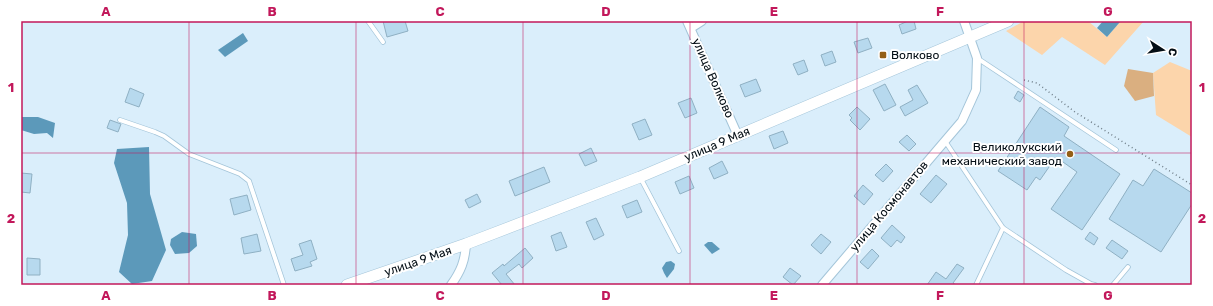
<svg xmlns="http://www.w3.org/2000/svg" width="1213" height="306" font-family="Rubik,sans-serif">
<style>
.green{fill:#fcd5ab}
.forest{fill:#daaf80}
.water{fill:#5c99ba}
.building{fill:#b7d9ee;stroke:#8fb0c3}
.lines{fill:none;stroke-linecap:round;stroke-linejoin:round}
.lane-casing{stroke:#a4c5d9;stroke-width:5.5}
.street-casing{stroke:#a4c5d9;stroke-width:10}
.secondary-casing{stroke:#a4c5d9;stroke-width:12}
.path{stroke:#6f7e88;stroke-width:1.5;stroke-dasharray:1 3;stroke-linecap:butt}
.lane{stroke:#fff;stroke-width:4}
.street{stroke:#fff;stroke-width:8}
.secondary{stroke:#fff;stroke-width:11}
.grid{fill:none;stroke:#c2185b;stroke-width:1;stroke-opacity:0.55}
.poi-dot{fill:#945f15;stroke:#fff;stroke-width:1.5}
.labels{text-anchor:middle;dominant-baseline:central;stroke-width:4;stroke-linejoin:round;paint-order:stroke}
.poi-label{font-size:12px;fill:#040e15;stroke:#fff;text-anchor:start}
.street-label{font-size:12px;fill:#040e15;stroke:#fff}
.neatline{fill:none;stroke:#c2185b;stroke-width:1.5}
.grid-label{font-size:13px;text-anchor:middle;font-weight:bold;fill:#c2185b}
</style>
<rect width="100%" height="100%" fill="#daeefb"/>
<g class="green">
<path d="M1024 21H1088L1107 37 1120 22 1118 21H1144L1105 65 1062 37 1042 55 1006 31Z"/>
<path d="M1170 62 1192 71V137L1156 115 1153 73Z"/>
</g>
<path class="forest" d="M1128 69 1153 73 1154 96 1135 101 1124 86Z"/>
<g class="water">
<path d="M1103 21H1118L1120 22 1107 37 1097 28Z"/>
<path d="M243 33 248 41 225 57 218 50Z"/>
<path d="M21 117H38L55 123 53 138 47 133 34 134 21 130Z"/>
<path d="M149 147 150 194 166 250 152 281 132 284 119 272 128 235 127 203 114 163 117 149Z"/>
<path d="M182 232 196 234 197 246 189 253 175 254 170 245 171 239Z"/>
<path d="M708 242H712L720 249 712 254 704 245Z"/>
<path d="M671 261 675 264 674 269 667 278 664 273 662 268 666 262Z"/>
</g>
<g class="building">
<path d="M383 21H405L408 31 387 37Z"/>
<path d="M908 21H914L916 29 902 34 899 25Z"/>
<path d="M868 38 872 48 858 53 854 42Z"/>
<path d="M832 51 836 62 825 66 821 55Z"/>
<path d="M804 60 808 71 798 75 793 64Z"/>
<path d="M756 79 761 91 745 97 740 85Z"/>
<path d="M885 84 896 105 884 111 873 90Z"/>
<path d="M917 85 928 103 905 116 900 107 913 100 908 90Z"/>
<path d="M130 88 144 94 139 107 125 102Z"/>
<path d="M1018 91 1024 95 1020 102 1014 98Z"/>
<path d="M691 98 697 113 685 118 678 103Z"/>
<path d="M857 107 870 119 860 130 850 120 852 118 849 115Z"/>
<path d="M1040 107 1069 127 1064 136 1120 174 1082 230 1051 209 1077 172 1056 157 1040 180 1036 177 1027 190 998 171Z"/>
<path d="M645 119 652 135 639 140 632 124Z"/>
<path d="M110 120 121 124 118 132 107 128Z"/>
<path d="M783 131 788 143 774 149 769 136Z"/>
<path d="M907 135 916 144 909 151 899 142Z"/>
<path d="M591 148 597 161 585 166 579 154Z"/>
<path d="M722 161 728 173 714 179 709 168Z"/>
<path d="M886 164 893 171 883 182 875 175Z"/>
<path d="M544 167 550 182 515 196 509 181Z"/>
<path d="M1154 169 1192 193V204L1161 252 1109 219 1133 180 1143 186Z"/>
<path d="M21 173 32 174 30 193 21 192Z"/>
<path d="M936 175 947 184 931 203 920 194Z"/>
<path d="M689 176 694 188 680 194 675 182Z"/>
<path d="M863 185 873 194 864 205 854 196Z"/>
<path d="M477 194 481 202 469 208 465 200Z"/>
<path d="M247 195 251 210 234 215 230 199Z"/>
<path d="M637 200 642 212 627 218 622 206Z"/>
<path d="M596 218 604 235 594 240 586 222Z"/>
<path d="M892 225 905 237 901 243 897 240 891 247 881 238Z"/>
<path d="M561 232 567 247 556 251 551 236Z"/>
<path d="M1090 232 1098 238 1094 245 1085 239Z"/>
<path d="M257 234 261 251 244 254 241 238Z"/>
<path d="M821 234 831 242 821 254 811 245Z"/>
<path d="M311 240 317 259 310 262 312 266 295 271 291 259 303 255 299 244Z"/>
<path d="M1112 240 1128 251 1122 259 1106 248Z"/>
<path d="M525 248 533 258 522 268 519 264 506 274 515 285H502L492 273 503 264 504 266Z"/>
<path d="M872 249 879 256 868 269 860 262Z"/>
<path d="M27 258 40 259V275H27Z"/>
<path d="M957 264 964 268 953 283 956 285H927L936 272 946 279Z"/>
<path d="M790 268 801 276 793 285 783 277Z"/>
</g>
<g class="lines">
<g class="lane-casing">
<g id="lane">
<path d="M368 21 383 42"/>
<path d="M977 58 1116 150"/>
<path d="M120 120 155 132 164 136 189 154 240 174 249 181 284 285"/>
<path d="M945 141 1003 228 976 285"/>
<path d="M640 177 679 251"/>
<path d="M1003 228 1066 270 1091 284 1095 285"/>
<path d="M1113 285 1128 267"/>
</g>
</g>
<g class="street-casing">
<g id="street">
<path d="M687 21 738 136"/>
<path d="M691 28 702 21"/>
<path d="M451 285C461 271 465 261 466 244"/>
<path d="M822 285 962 121 976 90 977 58 964 21"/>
</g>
</g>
<g class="secondary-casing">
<path id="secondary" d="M347 285 466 244 640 177 1008 21"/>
</g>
<path class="path" d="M1024 80 1037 83 1075 112 1192 185"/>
<use href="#lane" class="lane"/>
<use href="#street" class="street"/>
<use href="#secondary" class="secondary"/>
</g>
<path class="grid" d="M189 21V285M356 21V285M523 21V285M690 21V285M857 21V285M1024 21V285M21 153H1192"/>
<g class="poi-dot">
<rect x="879" y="51" width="8" height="8" rx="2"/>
<circle cx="1070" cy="154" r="4"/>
</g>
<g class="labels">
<g class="poi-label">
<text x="891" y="55">Волково</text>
<text x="1062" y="147" text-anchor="end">Великолукский<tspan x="1062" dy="14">механический завод</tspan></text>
</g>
<g class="street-label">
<text transform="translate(713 78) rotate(66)">улица Волково</text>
<text transform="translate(717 144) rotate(-23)">улица 9 Мая</text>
<text transform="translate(889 206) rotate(-50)">улица Космонавтов</text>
<text transform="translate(418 261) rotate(-19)">улица 9 Мая</text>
</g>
</g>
<rect width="1213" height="306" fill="none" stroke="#ffffff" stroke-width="44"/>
<g transform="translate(1163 50) rotate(102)" stroke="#ffffff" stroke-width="3" paint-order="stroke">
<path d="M0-3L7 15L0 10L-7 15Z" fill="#040e15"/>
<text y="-6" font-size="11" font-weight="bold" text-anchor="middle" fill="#040e15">С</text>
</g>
<rect x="22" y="22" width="1169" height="262" class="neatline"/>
<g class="grid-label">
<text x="106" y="16">A</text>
<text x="272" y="16">B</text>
<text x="440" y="16">C</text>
<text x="606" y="16">D</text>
<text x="774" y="16">E</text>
<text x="940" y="16">F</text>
<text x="1108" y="16">G</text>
<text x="11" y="92">1</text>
<text x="1202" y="92">1</text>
<text x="11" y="223">2</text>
<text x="1202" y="223">2</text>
<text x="106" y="300">A</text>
<text x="272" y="300">B</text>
<text x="440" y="300">C</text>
<text x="606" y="300">D</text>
<text x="774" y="300">E</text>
<text x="940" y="300">F</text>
<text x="1108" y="300">G</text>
</g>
</svg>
